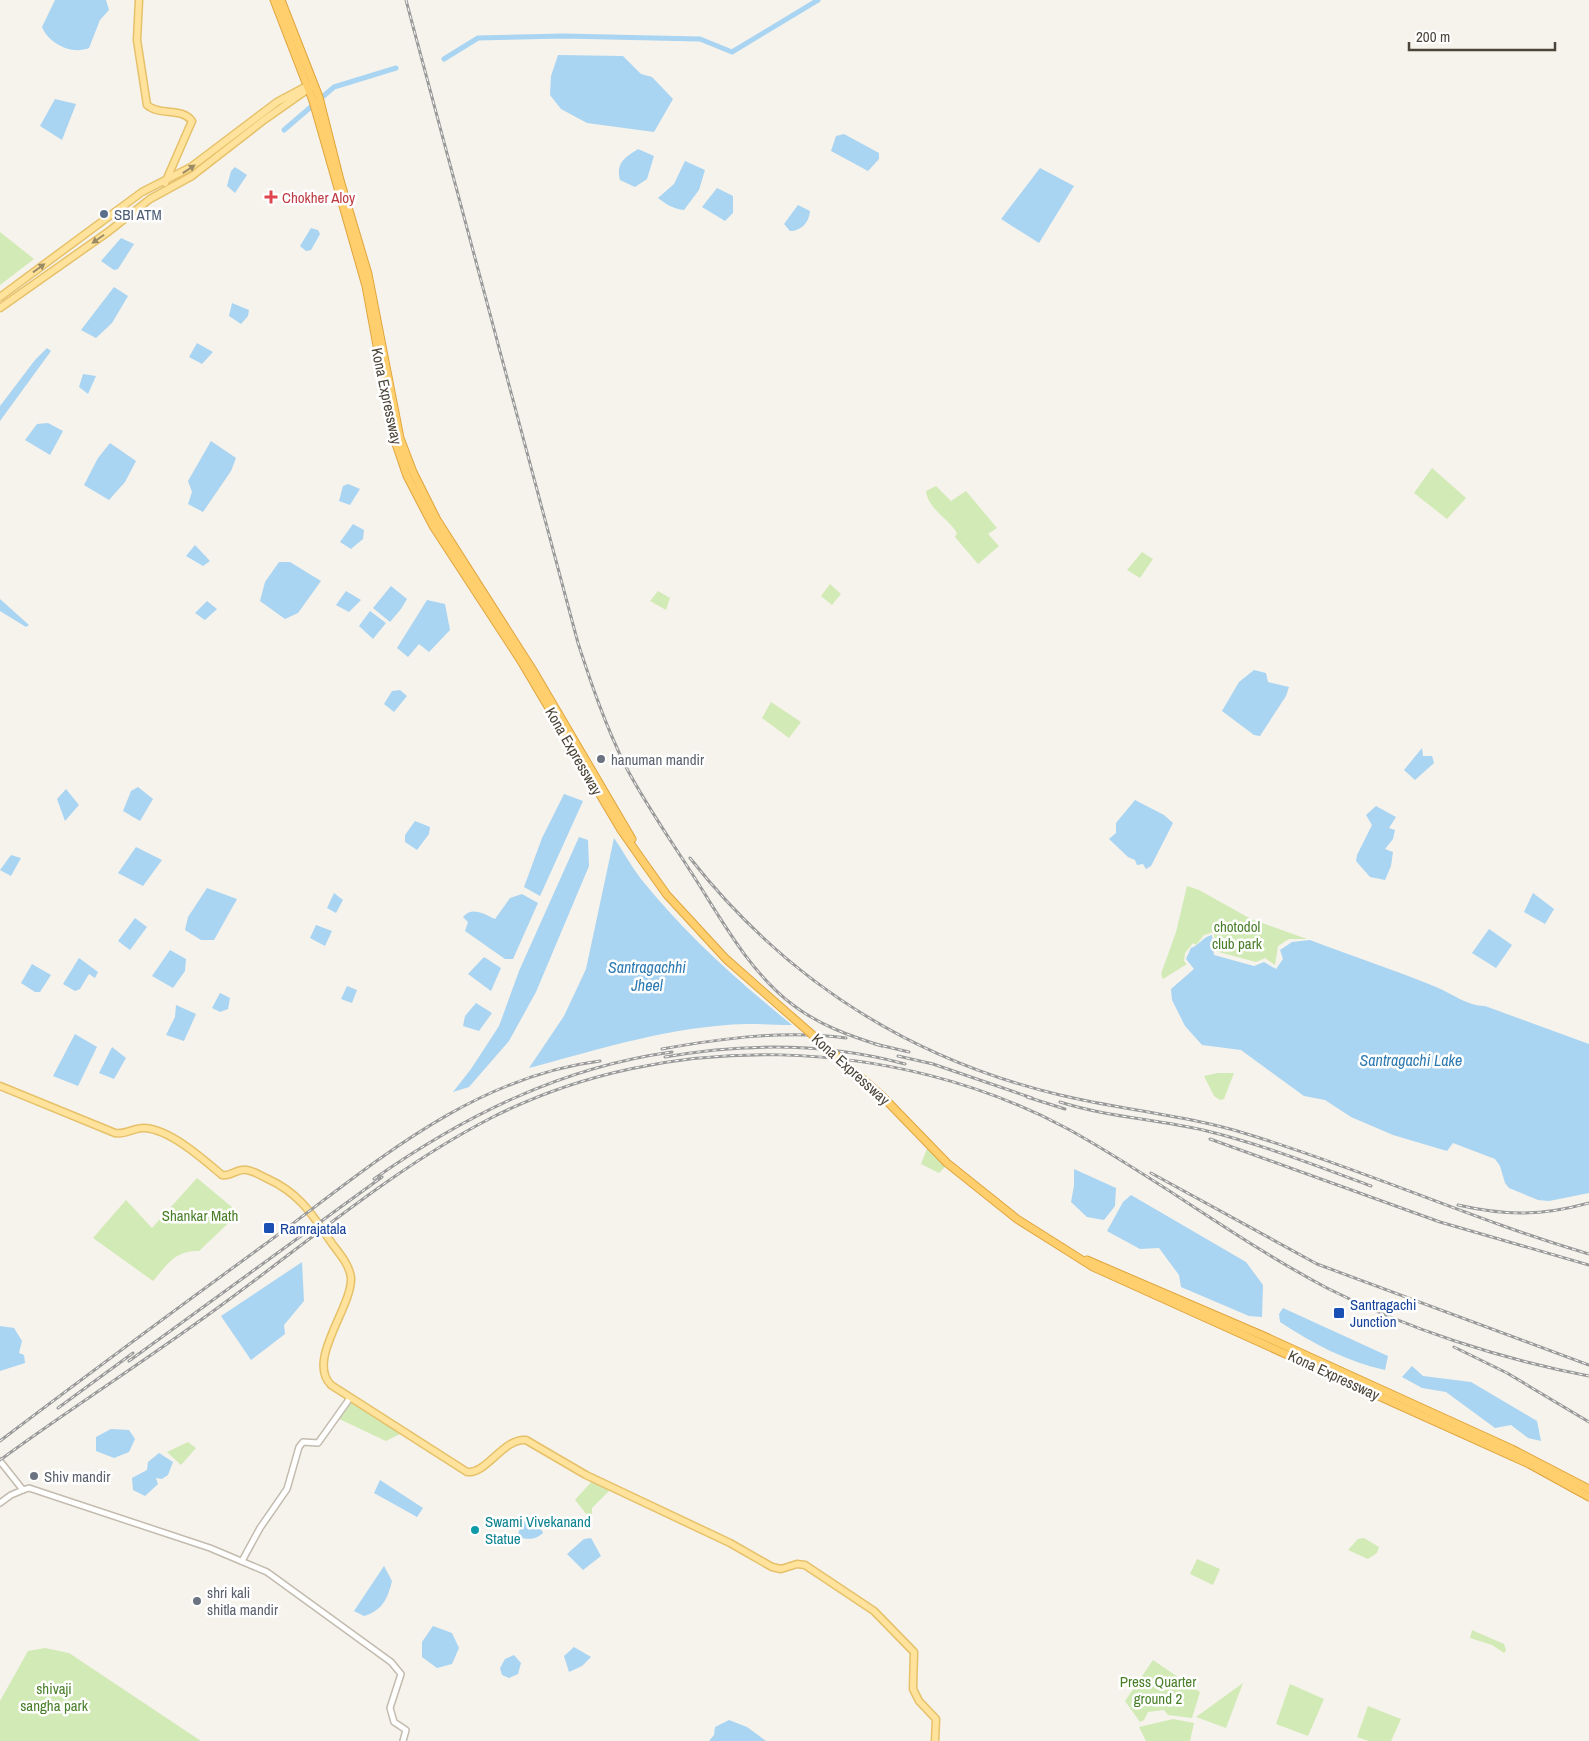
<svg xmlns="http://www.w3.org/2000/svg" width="1589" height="1741" font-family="'Archivo Narrow',sans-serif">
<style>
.green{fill:#d2eab5}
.water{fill:#a9d4f2}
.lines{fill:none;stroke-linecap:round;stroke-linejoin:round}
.canal{stroke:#a9d4f2;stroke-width:5}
.minor-casing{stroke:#c2bbae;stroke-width:8}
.major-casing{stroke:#e6c16a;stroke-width:9}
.highway-casing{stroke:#e0a43c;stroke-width:9}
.minor{stroke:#fff;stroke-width:5}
.major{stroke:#ffe39c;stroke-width:6}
.highway{stroke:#ffcf6e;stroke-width:7}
.rail-casing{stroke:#9a9a9a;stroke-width:3}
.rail{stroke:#fff;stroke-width:1;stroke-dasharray:4;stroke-linecap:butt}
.highway-bridge-casing{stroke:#e0a43c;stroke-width:9;stroke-linecap:butt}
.highway-bridge{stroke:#ffcf6e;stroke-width:7}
.oneway{fill:#9c8c66}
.health-dot{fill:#e0444e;stroke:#fff;stroke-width:2}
.service-dot{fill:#5c6f8a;stroke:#fff;stroke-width:2}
.worship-dot{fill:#6b7280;stroke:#fff;stroke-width:2}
.transit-dot{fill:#1a4fb4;stroke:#fff;stroke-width:2}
.culture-dot{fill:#0f9aa8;stroke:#fff;stroke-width:2}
.labels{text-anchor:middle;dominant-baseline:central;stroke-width:5;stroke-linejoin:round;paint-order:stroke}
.health-label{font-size:15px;fill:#be3a42;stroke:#fff;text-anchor:start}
.service-label{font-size:15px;fill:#4e5e75;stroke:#fff;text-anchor:start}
.street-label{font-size:15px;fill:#4b4439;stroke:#fff}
.worship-label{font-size:15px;fill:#5b616d;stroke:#fff;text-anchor:start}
.park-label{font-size:15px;fill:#4a7f2a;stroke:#fff}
.transit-label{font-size:15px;fill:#164399;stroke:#fff;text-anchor:start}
.culture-label{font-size:15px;fill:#0d838f;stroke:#fff;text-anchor:start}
.water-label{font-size:16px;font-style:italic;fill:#2e7ab2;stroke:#fff}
</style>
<rect width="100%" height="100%" fill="#f6f3ec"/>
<g class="green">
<path d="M0 232 34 259 0 285Z"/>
<path d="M1432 468 1466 498 1447 519 1414 493Z"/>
<path d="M936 486 951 501 966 491 997 528 988 534 999 546 978 564 955 537 957 533C948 518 928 509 926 491Z"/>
<path d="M1142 552 1153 559 1140 578 1127 570Z"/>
<path d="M830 584 841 594 832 605 821 596Z"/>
<path d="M658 591 670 598 666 610 650 601Z"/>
<path d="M771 702 801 722 789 738 762 718Z"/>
<path d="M1187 886 1199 890 1251 919 1307 939H1289L1278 946 1275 965 1265 958 1256 962 1215 951 1214 932 1204 935 1196 945 1193 943 1185 953 1184 961 1187 964 1163 979 1161 974 1176 932Z"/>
<path d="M1218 1073H1234L1224 1099 1220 1100 1214 1096 1204 1076Z"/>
<path d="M928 1146 947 1165 939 1173 921 1164Z"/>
<path d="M197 1178 239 1213 199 1251C174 1251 169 1263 153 1281L93 1238 126 1200 152 1228Z"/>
<path d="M350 1400 404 1432 386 1441 337 1418Z"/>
<path d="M188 1442 196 1448 181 1465 167 1452Z"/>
<path d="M593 1480 609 1491 592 1508V1514L587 1515 575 1500Z"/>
<path d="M1364 1538 1379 1547 1377 1553 1368 1559 1348 1550 1358 1539Z"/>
<path d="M1197 1559 1220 1569 1213 1585 1190 1574Z"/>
<path d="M1472 1630 1504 1644 1506 1650 1504 1653 1492 1645 1470 1638Z"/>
<path d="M45 1648 69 1653 201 1741H0V1701L28 1651Z"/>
<path d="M1153 1660 1200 1692 1192 1718 1168 1715 1164 1710 1148 1712 1144 1720 1140 1722 1125 1701Z"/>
<path d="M1243 1683 1226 1728 1196 1717Z"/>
<path d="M1290 1684 1324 1699 1308 1736 1276 1724Z"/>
<path d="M1368 1706 1401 1719 1391 1741H1369L1357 1737Z"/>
<path d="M1173 1719 1194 1723 1190 1741H1146L1139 1727Z"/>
</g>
<g class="water">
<path d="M55 0H106L109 10 100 20 89 48C72 55 49 44 42 27Z"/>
<path d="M558 55 623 56 641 74 652 77 673 99 654 132 587 123 561 109 550 95 551 76Z"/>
<path d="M55 99 76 104 62 140 40 126Z"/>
<path d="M844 134 879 153V159L868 171 831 151 836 136Z"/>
<path d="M638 149 654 156 647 179 635 187 620 180C616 163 624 158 638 149Z"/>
<path d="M685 161 705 170 699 190 684 210C673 209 666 204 658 198L674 184Z"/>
<path d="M235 167 247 175 235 193 227 186 231 171Z"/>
<path d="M1040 168 1074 186 1039 243 1001 219Z"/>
<path d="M717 188 733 196V213L725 221 702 207Z"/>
<path d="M798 205 810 211C809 223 801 231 790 231L784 224Z"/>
<path d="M311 228 318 230 320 234 311 250 306 251 300 246Z"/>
<path d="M121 238 134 244 118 269 114 270 101 261Z"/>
<path d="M114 287 128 296 112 323 96 338 81 330Z"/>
<path d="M232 303 249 310 248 316 241 324 229 316Z"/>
<path d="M197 343 213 352 202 364 189 357Z"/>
<path d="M47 348 51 351 0 421V406L35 360Z"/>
<path d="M83 374 96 376 88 394 79 387Z"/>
<path d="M48 423 63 431 50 455 25 440 37 424Z"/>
<path d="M211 441 236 458 231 471 203 512 188 504 192 492 188 481Z"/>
<path d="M110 443 136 461 125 482 109 500 84 485 98 458Z"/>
<path d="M348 484 360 489 350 505 339 501 343 486Z"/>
<path d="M353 524 364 530 363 539 351 549 340 542Z"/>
<path d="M195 545 210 561 203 566 186 556Z"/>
<path d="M279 562H290L321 581 298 613 285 619 260 601 265 582Z"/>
<path d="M391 586 407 599 401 609 390 622 373 608Z"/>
<path d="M346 591 361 600 349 612 336 605Z"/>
<path d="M0 599 29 625 26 627 0 611Z"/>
<path d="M427 600 445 604 450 630 429 652 419 644 408 657 397 648Z"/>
<path d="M207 601 217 609 205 620 195 613Z"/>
<path d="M370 611 386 623 373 639 359 626Z"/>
<path d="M1254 670 1266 673 1268 682 1289 687 1286 696 1260 736 1254 735 1222 711 1239 682Z"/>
<path d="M400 690 407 696 394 712 384 704 392 691Z"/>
<path d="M1422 748 1423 756H1432L1434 763 1415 780 1404 770Z"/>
<path d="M138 787 153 799 140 821 123 811 131 791Z"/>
<path d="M66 789 79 805 65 821 57 799Z"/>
<path d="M564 794 583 801 540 896 524 887 542 838Z"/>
<path d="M1135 800 1164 815 1173 823 1151 866 1146 869 1143 864 1137 865 1135 860 1128 857 1109 839 1116 833V823Z"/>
<path d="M1376 806 1396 817 1389 828 1395 830 1393 839 1385 849 1393 852 1391 866 1385 880 1370 877 1356 861 1357 855 1372 825 1366 815Z"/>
<path d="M415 821 430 827 429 834 417 850 405 842V835Z"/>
<path d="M579 837 588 840 589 866 536 992 509 1041 469 1087 453 1092 471 1069 499 1026 519 971Z"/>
<path d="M614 838C623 851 631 866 641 879 685 934 738 981 792 1025 776 1025 761 1024 746 1024 672 1026 600 1049 529 1068L564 1016 586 969Z"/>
<path d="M136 847 162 860 143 886 118 873Z"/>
<path d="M11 855 21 858 11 876 0 870Z"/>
<path d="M207 888 237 899 214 940H201L185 930 188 917Z"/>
<path d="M334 893 343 900 336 913 327 908Z"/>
<path d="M1533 893 1554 909 1545 924 1524 912Z"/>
<path d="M522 894 538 903 513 959H505L465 931 468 922 463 917C472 906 484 914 495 919L510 898Z"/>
<path d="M135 918 147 927 130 950 118 941Z"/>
<path d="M316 925 332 931 325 946 310 938Z"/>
<path d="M1489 929 1512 945 1496 968 1472 953Z"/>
<path d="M1212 935 1214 955 1254 966 1264 962 1276 969 1283 959 1280 950 1292 942 1310 940C1352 956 1395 970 1436 987 1453 994 1467 1006 1485 1006L1589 1044V1193L1549 1201 1538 1200 1509 1188 1505 1183 1500 1166 1495 1159 1453 1143 1447 1151 1393 1135 1351 1117 1325 1100 1304 1096 1241 1050 1202 1045 1185 1026 1172 1000 1171 989 1194 969 1186 959 1191 948C1200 945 1202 937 1212 935Z"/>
<path d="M170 950 186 959 185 971 173 988 152 976Z"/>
<path d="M484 957 501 968 491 991 468 974Z"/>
<path d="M79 958 98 972 95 978 89 974 80 989 75 991 63 984Z"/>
<path d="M32 964 51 975 40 992H35L21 983Z"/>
<path d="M347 986 357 990 352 1003 341 999Z"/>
<path d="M220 993 230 998 228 1009 220 1012 212 1008Z"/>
<path d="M476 1003 492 1013 479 1031 463 1026 465 1016Z"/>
<path d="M176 1005 196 1014 184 1041 166 1035 175 1017Z"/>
<path d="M75 1034 97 1047 78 1086 53 1076Z"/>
<path d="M112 1047 126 1058 114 1079 99 1073Z"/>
<path d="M1074 1169 1116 1188 1115 1206 1104 1220 1087 1217 1071 1202 1074 1186Z"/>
<path d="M1131 1195 1246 1262 1263 1285 1262 1317 1249 1316 1181 1287 1179 1275 1159 1248 1140 1249 1107 1231 1123 1202Z"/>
<path d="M302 1262 304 1301 284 1325 285 1334 251 1360 221 1316Z"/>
<path d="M1283 1308 1388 1356 1385 1370C1347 1362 1312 1343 1280 1322L1279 1314Z"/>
<path d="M0 1326 14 1328 22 1341 19 1353 24 1355 25 1363 0 1371Z"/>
<path d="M1412 1366 1423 1376 1471 1382 1537 1421 1541 1441 1528 1438 1511 1425 1495 1428 1446 1392 1422 1388 1402 1377Z"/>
<path d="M111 1429 129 1430 135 1439 129 1452 114 1458 96 1451V1437Z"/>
<path d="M159 1453 173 1462 168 1475 162 1479 156 1478 158 1484 145 1496 133 1490 132 1478 147 1470 148 1462Z"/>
<path d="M380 1480 423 1508 417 1517 374 1493Z"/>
<path d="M526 1519 538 1521 543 1533C534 1541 528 1539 517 1537L520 1528Z"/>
<path d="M591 1538 601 1556 583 1570 567 1554 584 1539Z"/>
<path d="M384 1566 392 1581C388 1598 382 1611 364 1616L354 1611Z"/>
<path d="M433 1626 452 1633 459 1648 452 1664 437 1668 422 1657V1642Z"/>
<path d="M574 1647 591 1657 582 1666 569 1672 564 1656Z"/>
<path d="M514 1655 521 1663 518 1674 509 1678 502 1675 500 1668 505 1659Z"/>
<path d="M729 1720 747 1727 766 1741H709L714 1735 715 1727Z"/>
</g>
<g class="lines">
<g class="canal">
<path d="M444 59 478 38 563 36 700 39 732 52 818 0"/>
<path d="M284 130 334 87 396 68"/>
</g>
<g class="minor-casing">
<g id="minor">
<path d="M0 1461 23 1490 29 1488 210 1548 267 1572 391 1662 401 1674 390 1708 394 1722 406 1730 403 1741"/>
<path d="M0 1503 11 1495 23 1490"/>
<path d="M242 1561 260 1528 287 1489 299 1447 303 1442 318 1443 350 1398"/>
</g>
</g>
<g class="major-casing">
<g id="major">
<path d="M139 0 137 40 147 105C159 116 182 107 192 121L165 183"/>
<path d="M0 297 142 192 191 167 277 102 307 86"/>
<path d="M0 308 108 232 150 199 192 176 264 120 311 87"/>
<path d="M0 1086 115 1133C126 1135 135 1127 145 1128 171 1130 203 1159 222 1175 231 1177 237 1168 247 1170 254 1171 261 1176 268 1179 301 1194 313 1216 333 1245 340 1254 350 1266 351 1278 352 1308 306 1360 331 1385L467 1472C487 1474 503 1438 526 1440L586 1475 730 1543 772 1567 781 1569 797 1564 805 1565 874 1611 914 1652 913 1689 919 1701 936 1719 935 1741"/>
</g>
</g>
<g class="highway-casing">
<g id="highway">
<path d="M274 0 313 101 366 286 394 438 407 476 433 526 521 661 621 830 642 860"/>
<path d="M281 0 319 97 340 180 368 274 400 438 413 472 437 520 534 672 632 839"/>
<path d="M1063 1248 1093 1267 1529 1464 1589 1497"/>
<path d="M1087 1260 1266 1337 1512 1449 1589 1489"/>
</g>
</g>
<use href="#minor" class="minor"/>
<use href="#major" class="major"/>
<use href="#highway" class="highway"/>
<g class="rail-casing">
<g id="rail">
<path d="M406 0 578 643C592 686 606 727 626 767 647 807 674 845 698 883 725 926 752 974 793 1005 819 1025 850 1036 882 1046"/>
<path d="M690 858C786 980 909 1059 1060 1095 1122 1110 1186 1115 1247 1134 1363 1169 1473 1220 1589 1254"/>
<path d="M875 1044 909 1052"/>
<path d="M662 1049C723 1038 785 1030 846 1038"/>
<path d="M898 1056 933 1064 1032 1098"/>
<path d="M665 1057C744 1043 827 1043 905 1064"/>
<path d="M1027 1097 1065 1109"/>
<path d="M1060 1102C1107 1117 1156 1119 1203 1130 1261 1144 1315 1165 1371 1186"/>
<path d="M1210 1139 1440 1222 1589 1265"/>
<path d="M1151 1173 1317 1264 1589 1365"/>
<path d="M374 1179C464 1116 562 1067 672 1052"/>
<path d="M1458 1205C1506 1216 1542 1216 1589 1203"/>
<path d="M1454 1347 1507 1373 1589 1422"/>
<path d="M129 1361 382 1177"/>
<path d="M58 1408 133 1353"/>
<path d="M0 1441C87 1375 175 1310 264 1245 368 1169 467 1078 600 1061"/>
<path d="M0 1460C75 1405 153 1356 227 1301 313 1238 396 1167 491 1118 667 1028 895 1036 1068 1129 1157 1178 1238 1241 1327 1288 1407 1329 1501 1359 1589 1376"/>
</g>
</g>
<use href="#rail" class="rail"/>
<g class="highway-bridge-casing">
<path id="highway-bridge" d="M642 860 667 895 726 959 882 1096 947 1163 1017 1219 1063 1248"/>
</g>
<use href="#highway-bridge" class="highway-bridge"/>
</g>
<defs><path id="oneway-solid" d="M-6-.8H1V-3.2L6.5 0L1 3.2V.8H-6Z" transform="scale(1.25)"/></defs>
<g class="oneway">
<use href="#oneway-solid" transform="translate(189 169) rotate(-33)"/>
<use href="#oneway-solid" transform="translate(98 239) rotate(145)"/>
<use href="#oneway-solid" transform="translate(39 268) rotate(-36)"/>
</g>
<path class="health-dot" d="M268.5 189.5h5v5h5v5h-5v5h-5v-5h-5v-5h5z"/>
<circle class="service-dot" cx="104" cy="214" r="5"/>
<g class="worship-dot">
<circle cx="601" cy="759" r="5"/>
<circle cx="34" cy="1476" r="5"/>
<circle cx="197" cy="1601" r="5"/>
</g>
<g class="transit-dot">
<rect x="263" y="1222" width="12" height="12" rx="2.5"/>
<rect x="1333" y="1307" width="12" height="12" rx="2.5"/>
</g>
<circle class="culture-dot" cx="475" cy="1530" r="5"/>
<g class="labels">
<g class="health-label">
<text x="282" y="197">Chokher Aloy</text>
</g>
<g class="service-label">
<text x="114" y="214">SBI ATM</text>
</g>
<g class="street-label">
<text transform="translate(387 396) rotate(78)">Kona Expressway</text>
<text transform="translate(574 751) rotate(60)">Kona Expressway</text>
<text transform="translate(851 1069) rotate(42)">Kona Expressway</text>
<text transform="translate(1334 1375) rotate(25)">Kona Expressway</text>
</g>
<g class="worship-label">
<text x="611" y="759">hanuman mandir</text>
<text x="44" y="1476">Shiv mandir</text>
<text x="207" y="1592">shri kali<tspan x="207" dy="17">shitla mandir</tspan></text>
</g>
<g class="park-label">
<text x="1237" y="926">chotodol<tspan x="1237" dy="17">club park</tspan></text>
<text x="200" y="1215">Shankar Math</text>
<text x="1158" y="1681">Press Quarter<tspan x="1158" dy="17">ground 2</tspan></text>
<text x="54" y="1688">shivaji<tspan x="54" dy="17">sangha park</tspan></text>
</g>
<g class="transit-label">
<text x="280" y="1228">Ramrajatala</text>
<text x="1350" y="1304">Santragachi<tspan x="1350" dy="17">Junction</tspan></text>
</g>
<g class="culture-label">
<text x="485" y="1521">Swami Vivekanand<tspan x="485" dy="17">Statue</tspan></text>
</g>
<g class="water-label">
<text x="647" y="967">Santragachhi<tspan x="647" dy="18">Jheel</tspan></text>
<text x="1411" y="1060">Santragachi Lake</text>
</g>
</g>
<path d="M1409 42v8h146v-8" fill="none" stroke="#4b4439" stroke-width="2.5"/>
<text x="1416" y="42" font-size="15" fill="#4b4439" stroke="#ffffff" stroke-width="4" paint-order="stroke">200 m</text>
</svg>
